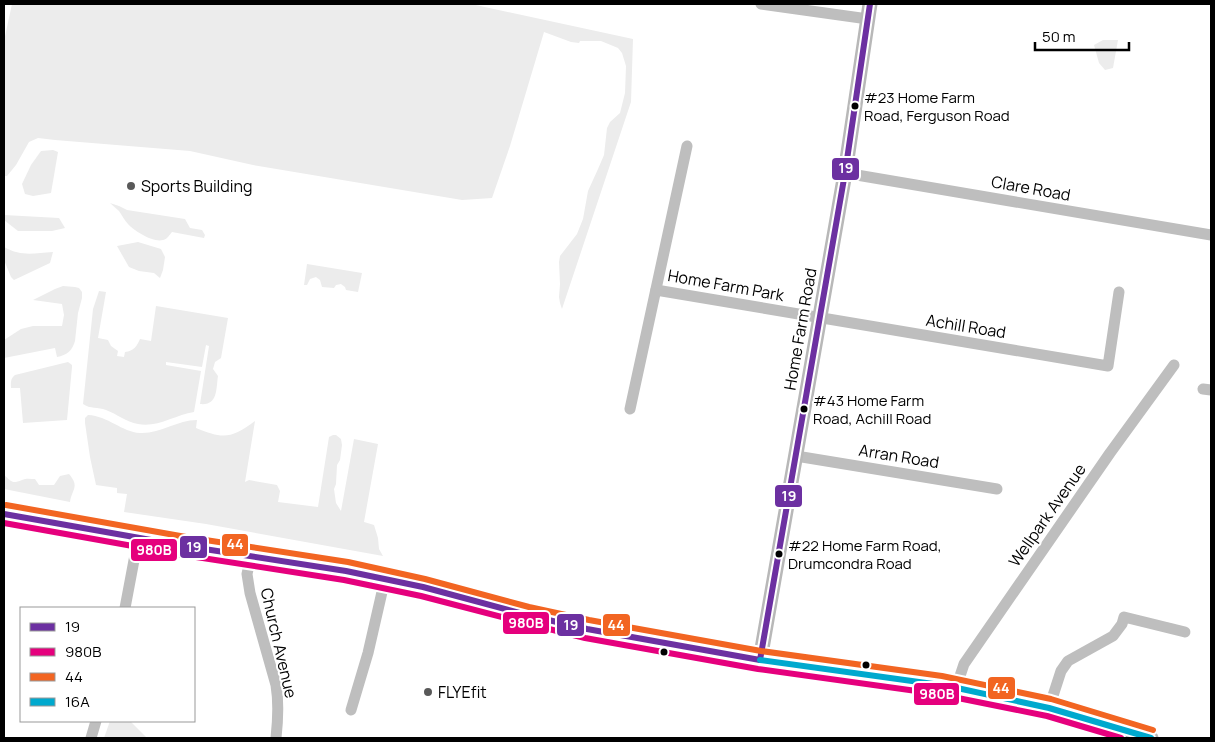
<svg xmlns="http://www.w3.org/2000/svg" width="1215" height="742" font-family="Manrope,sans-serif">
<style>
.green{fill:#ececec}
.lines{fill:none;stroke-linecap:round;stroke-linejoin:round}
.street{stroke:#bebebe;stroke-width:11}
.secondary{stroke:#b8b8b8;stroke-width:15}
.bus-1-casing{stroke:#fff;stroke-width:10}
.bus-2-casing{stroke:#fff;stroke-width:10}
.bus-3-casing{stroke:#fff;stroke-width:10}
.bus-4-casing{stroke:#fff;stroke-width:10}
.bus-1{stroke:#6c30a1;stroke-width:6}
.bus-2{stroke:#e5007d;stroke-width:6}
.bus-3{stroke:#f26522;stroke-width:6}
.bus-4{stroke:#00a9ce;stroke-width:6}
.bus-dot{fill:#000;stroke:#fff;stroke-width:2}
.poi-dot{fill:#595959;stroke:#fff;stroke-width:2}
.labels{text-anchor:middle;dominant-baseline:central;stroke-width:4;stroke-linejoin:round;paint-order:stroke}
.bus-label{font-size:15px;fill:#000;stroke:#fff;text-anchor:start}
.poi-label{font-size:16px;fill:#000;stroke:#fff;text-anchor:start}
.street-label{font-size:16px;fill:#000;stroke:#fff}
.line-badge{stroke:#fff;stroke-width:2}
.badge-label{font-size:14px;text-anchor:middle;font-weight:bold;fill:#fff}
</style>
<rect width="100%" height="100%" fill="#fff"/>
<g class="green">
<path d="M12 4H471L633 39 631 102 562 309 560 303 559 297 560 284 559 262 560 256 577 234 583 219 588 191 598 169 604 155 607 128 610 122 620 113 625 93 626 66 622 53 618 48 601 41H580L579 43 571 42 544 32 510 146 492 198 462 200 253 165 190 151 55 140 38 138 29 142 16 165 7 176H4V41Z"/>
<path d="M1103 40H1118L1113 68 1105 70 1099 63 1094 45Z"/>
<path d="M53 150 58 152 51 193 33 196 25 194 22 184 31 165 41 151Z"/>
<path d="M110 203 119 206 127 210 185 219 190 228 202 230 205 235 204 238 172 232C169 235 168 239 163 240 154 243 134 231 128 224 124 220 122 215 119 211 116 208 113 206 110 203Z"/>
<path d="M4 215 59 218 65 228 52 231H18L4 220Z"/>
<path d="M138 242 161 249 165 257 163 270 160 278 154 273 139 271 129 267 117 246Z"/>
<path d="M4 247C22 257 34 253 53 252L50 263 14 280 11 277 4 260Z"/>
<path d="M307 264 362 273 358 292 346 290 345 287 341 284 336 285 334 288 322 287 320 280 316 277 310 279 307 285H304Z"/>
<path d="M63 286 75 287 79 288 82 292V298L78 313 75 341C72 351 67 355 57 357L55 348 4 358V340L21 329 33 326H62L64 315 62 304 33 300 55 289Z"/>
<path d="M99 291 106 292 98 338 108 340 111 346 118 351 117 356 124 357 125 352C134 351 137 346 140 339L151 341 156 306 228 318 221 358 215 362 213 369 218 376C216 389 218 406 200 404L209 346 206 345 202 367 166 362V365L201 371 194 412C175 415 157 428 138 424 126 422 117 414 106 410 98 407 90 409 83 404L93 309Z"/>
<path d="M68 362 72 365V367L67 420 23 423 20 388H11C11 383 10 379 15 375Z"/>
<path d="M88 415C108 416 122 432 140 433 160 434 177 420 197 420L196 428C223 439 231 439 255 421L245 482 249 480 277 485 280 491 278 502 318 507 329 437 333 435H336L341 439 342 445 340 460 337 465 336 484 334 489 336 503 341 511 354 439 378 444 364 522 374 525 378 538 379 549 383 556 206 524 124 512 127 494 117 493V488L96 485 90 457 85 423V418Z"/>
<path d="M69 474C80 487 72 489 70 502L4 489V475C12 482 12 484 22 480 26 478 31 479 35 479L39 485H54L60 476Z"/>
<path d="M110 721H130L147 738H104Z"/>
</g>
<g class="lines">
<g class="street">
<path d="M761 4 868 19"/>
<path d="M845 173 1211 235"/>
<path d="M656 290 1108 366 1119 292"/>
<path d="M1203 389 1211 390"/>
<path d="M630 409 687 146"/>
<path d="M796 456 997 489"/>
<path d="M251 556 247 574 250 593 276 685C279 703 278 720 276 738"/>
<path d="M125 608 138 539"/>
<path d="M956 688 964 664 1110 453 1174 365"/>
<path d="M1049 708 1061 671 1068 661 1113 636 1122 624 1124 617 1185 632"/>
<path d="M351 710 368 653 385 579"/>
<path d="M91 738 96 721"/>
</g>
<g class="secondary">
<path d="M4 514 185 546 346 571 423 587 527 615 587 629 675 645 760 660 940 685 1049 708 1151 738"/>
<path d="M760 660 845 173 870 4"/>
</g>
<g class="bus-1-casing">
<g id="bus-1">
<path d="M4 514 185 546 346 571 423 587 527 615 587 629 760 660"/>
<path d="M760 660 845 173 870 4"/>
</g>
</g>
<g class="bus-2-casing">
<path id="bus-2" d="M4 523 183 555 344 580 421 596 525 623 585 638 758 669 938 694 1047 716 1121 738"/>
</g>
<g class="bus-3-casing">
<path id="bus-3" d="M6 505 186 537 348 562 425 579 529 607 589 620 761 651 942 676 1051 699 1153 730"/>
</g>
<g class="bus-4-casing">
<path id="bus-4" d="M760 660 948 686 1049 708 1151 738"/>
</g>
<use href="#bus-1" class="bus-1"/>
<use href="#bus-2" class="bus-2"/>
<use href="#bus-3" class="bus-3"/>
<use href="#bus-4" class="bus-4"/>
</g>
<g class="bus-dot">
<circle cx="855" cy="106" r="4.5"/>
<circle cx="804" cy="409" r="4.5"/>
<circle cx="779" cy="554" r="4.5"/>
<circle cx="664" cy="652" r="4.5"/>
<circle cx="866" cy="665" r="4.5"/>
</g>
<g class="poi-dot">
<circle cx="131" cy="186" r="5"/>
<circle cx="428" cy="692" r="5"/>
</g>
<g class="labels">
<g class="bus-label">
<text x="864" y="97">#23 Home Farm<tspan x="864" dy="18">Road, Ferguson Road</tspan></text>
<text x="813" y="400">#43 Home Farm<tspan x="813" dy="18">Road, Achill Road</tspan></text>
<text x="788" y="545">#22 Home Farm Road,<tspan x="788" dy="18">Drumcondra Road</tspan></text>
</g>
<g class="poi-label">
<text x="141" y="186">Sports Building</text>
<text x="438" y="692">FLYEfit</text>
</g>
<g class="street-label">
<text transform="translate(1031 188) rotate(10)">Clare Road</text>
<text transform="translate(726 285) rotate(10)">Home Farm Park</text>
<text transform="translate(966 326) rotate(9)">Achill Road</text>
<text transform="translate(800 329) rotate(-80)">Home Farm Road</text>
<text transform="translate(899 456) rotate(9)">Arran Road</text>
<text transform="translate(1047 515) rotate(-55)">Wellpark Avenue</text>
<text transform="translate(279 643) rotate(77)">Church Avenue</text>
</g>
</g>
<g class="line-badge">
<rect x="831" y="157" width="29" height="24" rx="5" fill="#6c30a1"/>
<rect x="774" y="484" width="29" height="24" rx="5" fill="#6c30a1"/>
<rect x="221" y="533" width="28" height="24" rx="5" fill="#f26522"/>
<rect x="179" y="535" width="29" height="24" rx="5" fill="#6c30a1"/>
<rect x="130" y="538" width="48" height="24" rx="5" fill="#e5007d"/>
<rect x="502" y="611" width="48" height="24" rx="5" fill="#e5007d"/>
<rect x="602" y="613" width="29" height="24" rx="5" fill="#f26522"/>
<rect x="556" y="613" width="29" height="24" rx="5" fill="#6c30a1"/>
<rect x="987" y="676" width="29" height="24" rx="5" fill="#f26522"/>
<rect x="913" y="682" width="47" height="24" rx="5" fill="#e5007d"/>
</g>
<g class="badge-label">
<text x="846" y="173">19</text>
<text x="789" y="501">19</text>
<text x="235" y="549">44</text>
<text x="194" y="552">19</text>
<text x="154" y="555">980B</text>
<text x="526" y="628">980B</text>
<text x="616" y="630">44</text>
<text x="571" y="630">19</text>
<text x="1001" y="693">44</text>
<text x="937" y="699">980B</text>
</g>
<rect width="1215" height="742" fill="none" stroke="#000000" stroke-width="10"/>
<rect x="20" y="607" width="175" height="115" fill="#ffffff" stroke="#999999"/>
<rect x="30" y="623" width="25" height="8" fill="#6c30a1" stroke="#999999"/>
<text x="65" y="632" font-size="15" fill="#000000">19</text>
<rect x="30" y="648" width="25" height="8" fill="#e5007d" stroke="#999999"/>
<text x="65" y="657" font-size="15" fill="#000000">980B</text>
<rect x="30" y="673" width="25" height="8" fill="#f26522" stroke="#999999"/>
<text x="65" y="682" font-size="15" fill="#000000">44</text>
<rect x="30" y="698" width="25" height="8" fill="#00a9ce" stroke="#999999"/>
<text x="65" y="707" font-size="15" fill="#000000">16A</text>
<path d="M1035 42v8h94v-8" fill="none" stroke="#000000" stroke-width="2.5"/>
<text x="1042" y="42" font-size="15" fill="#000000" stroke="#ffffff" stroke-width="4" paint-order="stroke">50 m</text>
</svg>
